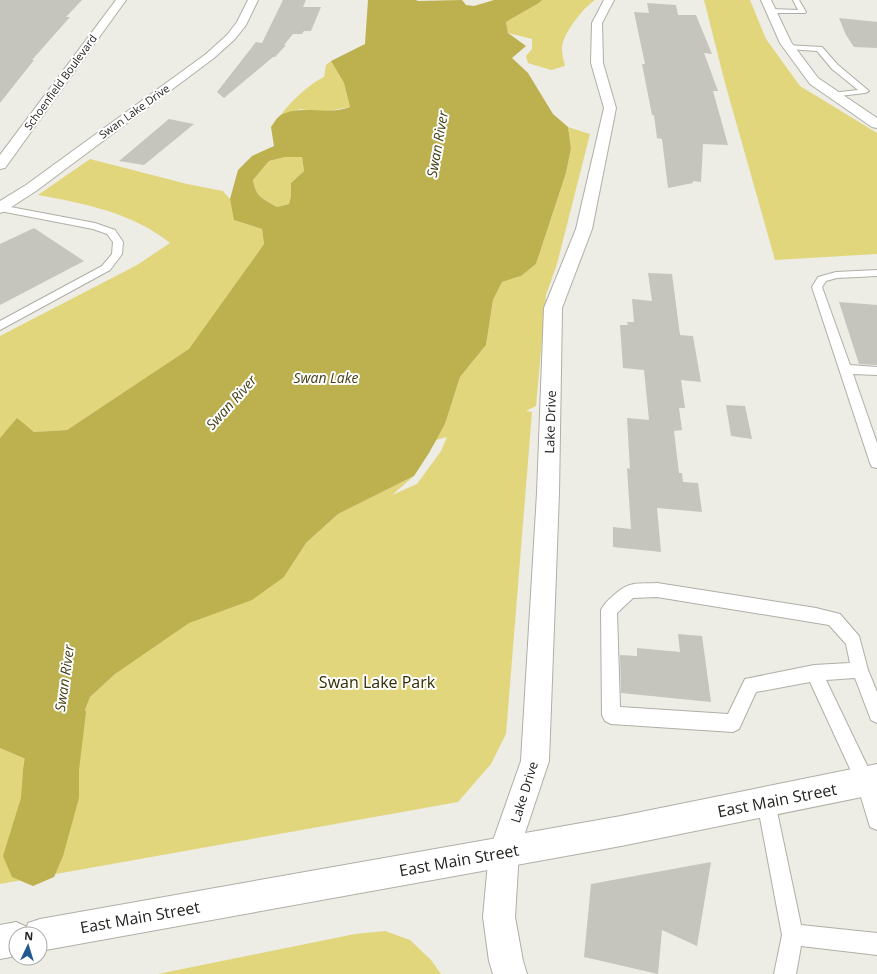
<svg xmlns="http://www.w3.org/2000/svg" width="877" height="974" font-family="'Open Sans',sans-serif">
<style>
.green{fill:#e2d67d}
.water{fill:#bdb04f;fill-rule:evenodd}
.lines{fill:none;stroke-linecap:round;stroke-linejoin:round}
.river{fill:#bdb04f;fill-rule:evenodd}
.building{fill:#c5c5bd}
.service-casing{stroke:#afafa7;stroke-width:2}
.minor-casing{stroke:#afafa7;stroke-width:2}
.secondary-casing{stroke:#afafa7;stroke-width:2}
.primary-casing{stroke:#afafa7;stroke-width:2}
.service{fill:#fff;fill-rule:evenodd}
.minor{fill:#fff;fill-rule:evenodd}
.secondary{fill:#fff;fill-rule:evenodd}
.primary{fill:#fff;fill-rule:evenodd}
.labels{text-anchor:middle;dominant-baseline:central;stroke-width:4;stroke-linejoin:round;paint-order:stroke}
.far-street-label{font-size:11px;fill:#252421;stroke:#fff}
.street-label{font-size:13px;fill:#252421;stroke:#fff}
.water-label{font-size:14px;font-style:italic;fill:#454017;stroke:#fff}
.near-park-label{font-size:16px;fill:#322c01;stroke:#fff}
.near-street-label{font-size:16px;fill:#252421;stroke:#fff}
</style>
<rect width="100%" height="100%" fill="#edece5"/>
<g class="green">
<path d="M542 0H595C583 8 561 35 562 50 562 55 564 61 565 66L551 70 528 63 526 56 532 49V39L508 33 506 22 539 3Z"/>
<path d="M704 0H750L766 39 800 86 877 133V254L775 260 725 83Z"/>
<path d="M331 61 344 83 350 107 324 112 300 109 280 116C291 101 308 85 324 77L326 65Z"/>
<path d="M568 127 590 134 557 264 546 295 536 406 526 411 532 412 506 734 491 764 458 802 0 884V748L44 767 35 776 39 778 70 763 68 754 90 697 115 674 188 620 284 577 306 543 338 514 414 476 392 495 417 484 441 451 447 437 436 440 445 424 460 377 486 345 493 300 502 282 521 276 536 264 566 173 571 148Z"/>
<path d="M285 157H302L304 171 291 183V196L289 204 277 207C262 198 256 197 253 180L269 161Z"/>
<path d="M90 159 187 184 223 191 230 199 235 220 262 229 264 244 190 349 67 430 34 432 17 419 0 438V336L137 265 170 243C133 213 83 203 38 195Z"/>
<path d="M385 931 410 940 431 960 441 974H158L355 934Z"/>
</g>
<path class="water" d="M368 0H416L418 1 462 0 466 5 474 6 494 0H542L539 3 506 22 508 33 526 46 512 58 528 73 553 114 568 127 571 148 566 173 536 264 521 276 502 282 493 300 486 345 460 377 445 424 429 453 414 476 338 514 306 543 284 577 252 600 189 623 115 674 90 697 68 754 51 770 0 748V438L17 418 34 432 67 430 189 349 264 244 262 229 234 220 230 199 238 170 252 156 274 146 271 127C274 123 277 117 281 115 302 104 327 116 350 107L344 83 331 61 365 44ZM285 157H302L304 171 291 183V196L289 204 277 207C262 198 256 197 253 180L269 161Z"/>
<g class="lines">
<path class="river" d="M59 686 78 693 86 712 79 770V798L63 856 54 877 33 886 12 877 3 856 21 798 23 770 32 712 40 693Z"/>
</g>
<g class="building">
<path d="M0 0H82L66 17H70L32 60H34L0 103Z"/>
<path d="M283 0H306L303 7H321L311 31H304L302 34H293L284 45H286L275 57H273L224 98 217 92 256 42 262 43Z"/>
<path d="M647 3 676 5 678 15H696L712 54 704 53 718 91H713L728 145 703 144 701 182 693 181V183L668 188 662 139 657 138 654 115H652L642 64H645L634 12 649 13Z"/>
<path d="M839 18 877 22V48L854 47 846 35Z"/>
<path d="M169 119 194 124 144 165 119 161Z"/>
<path d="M34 228 84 261 0 305V244Z"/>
<path d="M648 273 672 274 680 335 693 336 701 382 681 380 685 408H679L682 430 674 431 679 473H682L683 482 698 483 702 512 657 508 661 552 613 547V527L631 529 627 468 630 469 627 418 649 420 644 370 623 368 620 325H628L627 322H634L632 299 652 301Z"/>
<path d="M839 302 877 305V365L859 364Z"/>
<path d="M726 405 745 406 752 439 731 436Z"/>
<path d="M678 634 702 636 711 702 621 693 620 655 637 656V648L680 652Z"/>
<path d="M711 862 697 946 662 930 658 974 584 957 591 884Z"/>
</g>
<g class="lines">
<g class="service-casing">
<g id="service">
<path d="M793 0H799L806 12 805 13H771L768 11 771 9 798 10Z"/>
<path d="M785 45 822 47 838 65 869 91 865 93 831 97V93L858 90 832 69 817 51 788 49H785Z"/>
<path d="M0 205 95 223 115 230 123 242 122 254 110 270 0 330V321L102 266 112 254 113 242 107 234 93 229 0 211Z"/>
<path d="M877 270V276L837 278 826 281 822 287 850 365 877 367V375L853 374 877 443V468L872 467 870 463 812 287 818 277 836 272Z"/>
<path d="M657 583 816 608 840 614 859 636 868 670 877 692V723L871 720 855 678 826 680 875 782 877 788V830L870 827 857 784 810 682 756 692 739 729 733 732 611 724 605 721 602 715 601 610C604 604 608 600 613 596 629 581 636 584 657 583ZM657 597 829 625 846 644 850 663 814 665 745 679 728 714 620 707 617 613 633 598Z"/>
<path d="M766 793 773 795 775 802 801 925 877 933V955L801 946 796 974H774L782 935 757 802 759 795Z"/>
</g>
</g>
<g class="minor-casing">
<g id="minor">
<path d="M116 0H126L5 168 0 169V155Z"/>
<path d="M248 0H258L246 25 235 39 214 58 36 191 5 211 0 213V201L26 185 206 54 227 35 237 22Z"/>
<path d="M604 0H614L602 23 603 63 616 108 592 229 562 308 559 493 549 761 515 863 504 867 493 863 489 852 521 761 537 493 544 308 576 229 604 108 591 63 592 23Z"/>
<path d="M761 0H771L791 42 818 78 877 118V128L872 127 810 84 780 43Z"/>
</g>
</g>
<g class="secondary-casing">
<path id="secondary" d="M504 837 515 841 519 852 515 917 523 961 527 974H493L489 961 483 917 489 852 493 841Z"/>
</g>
<g class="primary-casing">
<path id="primary" d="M877 764V794L621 846 40 951V934H16V956L0 959V925L16 922 27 927 28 923 40 919 621 816Z"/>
</g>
<use href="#service" class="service"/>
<use href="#minor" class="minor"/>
<use href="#secondary" class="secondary"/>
<use href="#primary" class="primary"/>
</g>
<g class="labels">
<g class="far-street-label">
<text transform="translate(60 82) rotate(-54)">Schoenfield Boulevard</text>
<text transform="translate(134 111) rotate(-36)">Swan Lake Drive</text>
</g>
<g class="street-label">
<text transform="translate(550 422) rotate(-88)">Lake Drive</text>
<text transform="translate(524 792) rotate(-73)">Lake Drive</text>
</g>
<g class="water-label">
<text transform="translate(437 144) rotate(-80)">Swan River</text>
<text x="326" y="377">Swan Lake</text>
<text transform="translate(231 402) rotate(-48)">Swan River</text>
<text transform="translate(64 678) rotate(-82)">Swan River</text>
</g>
<g class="near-park-label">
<text x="377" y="682">Swan Lake Park</text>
</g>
<g class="near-street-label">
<text transform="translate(777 800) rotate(-11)">East Main Street</text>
<text transform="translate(459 860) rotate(-10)">East Main Street</text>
<text transform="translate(140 917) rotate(-10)">East Main Street</text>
</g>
</g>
<g transform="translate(28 946) rotate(4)"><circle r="19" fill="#ffffff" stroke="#a8a7a6"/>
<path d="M0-3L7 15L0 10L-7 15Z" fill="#215991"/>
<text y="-6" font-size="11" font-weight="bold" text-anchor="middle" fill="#252421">N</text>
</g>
</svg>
